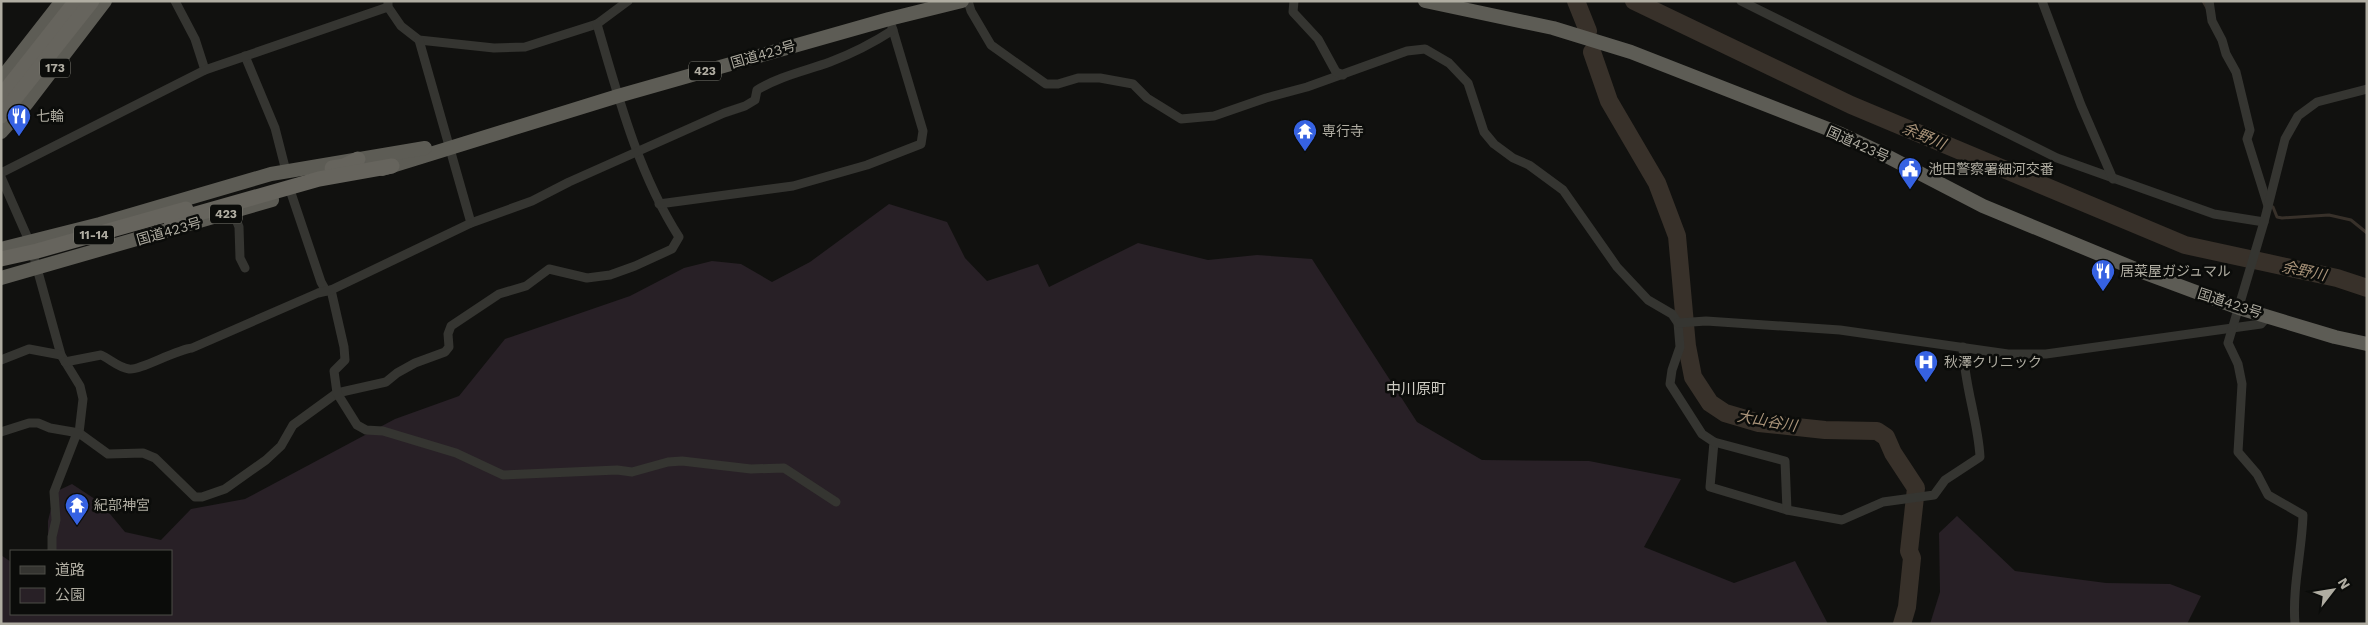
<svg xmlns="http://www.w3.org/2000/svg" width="2368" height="625" font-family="'Work Sans','Noto Sans JP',sans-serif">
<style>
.green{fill:#282026}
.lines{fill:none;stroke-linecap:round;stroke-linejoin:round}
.stream{stroke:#38312a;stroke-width:3}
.river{stroke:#38312a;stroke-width:18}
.minor{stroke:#353531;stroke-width:9}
.trunk{stroke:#5d5c55;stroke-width:14}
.motorway{stroke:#66645d;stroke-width:15}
.motorway-bridge{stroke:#66645d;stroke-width:15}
.labels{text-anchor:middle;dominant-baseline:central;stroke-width:5;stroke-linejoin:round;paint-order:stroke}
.shield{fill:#0b0c0a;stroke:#7e7d74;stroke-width:1}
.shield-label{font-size:12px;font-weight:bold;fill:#b0ada2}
.street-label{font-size:14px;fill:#b0ada2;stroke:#0b0c0a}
.poi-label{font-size:14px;fill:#b0ada2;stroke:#0b0c0a;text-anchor:start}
.water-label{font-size:15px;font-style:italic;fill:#aa947a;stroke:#0b0c0a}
.neighbourhood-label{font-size:15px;fill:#cdcbc2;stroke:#0b0c0a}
</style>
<rect width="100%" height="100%" fill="#11110f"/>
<g class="green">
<path d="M889 204 947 222 965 258 987 281 1038 264 1049 287 1138 243 1208 260 1257 255 1312 259 1417 422 1482 460 1589 461 1681 479 1644 547 1734 583 1795 561 1828 624H1V555L11 562V614H171V551H48V521L55 492 72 484 101 503 125 532 161 540 191 509 245 499 395 419 459 396 505 339 630 296 684 268 712 261 741 264 772 282 810 262Z"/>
<path d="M1957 516 2015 571 2106 583 2170 584 2201 596 2187 624H1930L1940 592 1939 533Z"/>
</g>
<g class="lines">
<g class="stream">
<path d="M2203 1 2207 8"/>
<path d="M2273 207 2277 217 2282 218 2329 215 2351 220 2367 233"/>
</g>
<g class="river">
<path d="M1576 1 1588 31"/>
<path d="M1634 1 1851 105 2185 245 2337 278 2367 288"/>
<path d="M1592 52 1609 101 1657 183 1677 236 1687 346 1693 377 1710 403 1725 413 1759 423 1825 430 1877 431 1886 437 1893 453 1916 488 1909 551 1912 558 1907 607 1902 624"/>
</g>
<g class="minor">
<path d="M175 1 195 39 205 70"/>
<path d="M388 1V7L401 26 419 40 494 48 525 47 597 24 628 1"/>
<path d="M968 1 971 11 991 45 1046 84H1058L1078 78H1100L1133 84 1147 98 1181 119 1214 116 1266 98 1307 87 1407 51 1425 49 1449 63 1468 83 1484 132 1494 144 1513 158 1529 165 1563 190 1617 267 1648 300 1672 314 1678 323 1680 347 1672 370 1670 384 1702 434 1714 442 1710 487 1787 510 1842 520 1883 502 1934 495 1945 480 1980 457C1978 420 1964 385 1963 347"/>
<path d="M1294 1 1293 12 1318 39 1336 72 1343 75"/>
<path d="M1741 1 2057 158 2214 214 2264 222"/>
<path d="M2042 1 2081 105 2113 179"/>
<path d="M2209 1 2212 21 2222 40 2226 54 2236 72 2250 130 2247 139 2268 206"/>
<path d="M419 40 471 223"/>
<path d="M245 56 275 128 286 171"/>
<path d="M1 173 205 70 388 7"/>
<path d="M1 177 30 243 61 355 80 386 83 399 79 433 108 454 143 453 155 458 195 497H202L225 489 266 460 281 446 293 425 337 393 386 382 397 373 415 363 445 352 449 347 448 334 451 326 499 294 526 286 549 269 587 278 610 275 635 266 672 249 679 237C638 173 618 96 597 24"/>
<path d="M291 193 321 282 326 291"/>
<path d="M659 204 793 186 867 165 921 144 923 131 892 27"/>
<path d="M233 212 239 227 240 258 245 268"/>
<path d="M331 290 344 347 345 360 334 371 337 393 357 425 366 430 383 431 456 453 503 475 617 470 632 472 668 462 682 461 751 469 784 468 836 502"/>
<path d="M1678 323 1706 321 1840 330 2008 354H2046L2261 324 2268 316"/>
<path d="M1 360 29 349 61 355"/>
<path d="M65 362 101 355C110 359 119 368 129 369 139 371 175 350 192 348L318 293 331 290 471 223 532 201 569 182 724 113 745 106 755 100 757 90C780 76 805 71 830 62 851 54 873 43 893 30"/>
<path d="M1 432 29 423H38L50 428 79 433 75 438 54 492 56 520 52 537V551"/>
<path d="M1714 442 1785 461 1787 510"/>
<path d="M2295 624C2292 588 2302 551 2303 515L2268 495 2257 474 2238 452 2242 384 2238 364 2228 343 2264 222 2285 139 2298 116 2317 102 2367 89"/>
</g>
<g class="trunk">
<path d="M1425 1 1553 28 1631 52 1841 134 1877 151 1983 206 2145 273 2239 308 2335 337 2367 344"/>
<path d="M1 79 62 1"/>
<path d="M1 132 27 103 105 1"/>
<path d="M382 169 618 96 889 19 962 1"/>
<path d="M1 249 100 224 271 174 425 148"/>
<path d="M1 278 272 200"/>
</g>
<g class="motorway">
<path d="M1 96 76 1"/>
<path d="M1 116 92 1"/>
<path d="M332 168 344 166 358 159"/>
<path d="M171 221 319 179 392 166"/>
</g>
<path class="motorway-bridge" d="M1 259 37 251 186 209"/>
</g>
<defs>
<g id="restaurant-pin" transform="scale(1.25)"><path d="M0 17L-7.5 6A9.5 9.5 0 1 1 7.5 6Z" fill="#3662e2" stroke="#0b0c0a"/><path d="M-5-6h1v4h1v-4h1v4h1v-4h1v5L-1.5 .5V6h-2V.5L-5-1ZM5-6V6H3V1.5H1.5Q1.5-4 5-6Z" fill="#fff"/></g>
<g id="temple-pin" transform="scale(1.25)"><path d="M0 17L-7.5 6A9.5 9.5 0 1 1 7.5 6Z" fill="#3662e2" stroke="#0b0c0a"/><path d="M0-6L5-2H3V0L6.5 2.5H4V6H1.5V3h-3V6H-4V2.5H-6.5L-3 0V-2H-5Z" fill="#fff"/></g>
<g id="civic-pin" transform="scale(1.25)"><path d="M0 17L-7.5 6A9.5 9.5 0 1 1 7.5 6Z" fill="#3662e2" stroke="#0b0c0a"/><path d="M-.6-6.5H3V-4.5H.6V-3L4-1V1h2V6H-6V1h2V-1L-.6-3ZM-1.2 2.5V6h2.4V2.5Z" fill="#fff"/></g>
<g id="hospital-pin" transform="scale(1.25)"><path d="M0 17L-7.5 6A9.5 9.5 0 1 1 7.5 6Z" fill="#3662e2" stroke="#0b0c0a"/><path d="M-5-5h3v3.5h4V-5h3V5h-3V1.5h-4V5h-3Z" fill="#fff"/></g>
</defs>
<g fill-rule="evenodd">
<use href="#restaurant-pin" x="19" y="116"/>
<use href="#temple-pin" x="1305" y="131"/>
<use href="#civic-pin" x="1910" y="169"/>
<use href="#restaurant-pin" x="2103" y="271"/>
<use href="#hospital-pin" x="1926" y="362"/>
<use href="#temple-pin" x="77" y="505"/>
</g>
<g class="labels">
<g class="shield">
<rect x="40" y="58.5" width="30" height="19" rx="4"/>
<rect x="689" y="61.5" width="32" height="19" rx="4"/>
<rect x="210" y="204.5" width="32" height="19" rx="4"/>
<rect x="74" y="225.5" width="40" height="19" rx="4"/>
</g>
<g class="shield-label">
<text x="55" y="68">173</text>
<text x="705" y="71">423</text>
<text x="226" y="214">423</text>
<text x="94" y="235">11-14</text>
</g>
<g class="street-label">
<text transform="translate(763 54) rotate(-16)">国道423号</text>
<text transform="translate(1858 144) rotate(24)">国道423号</text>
<text transform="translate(169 231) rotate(-16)">国道423号</text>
<text transform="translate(2230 303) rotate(18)">国道423号</text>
</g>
<g class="poi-label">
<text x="36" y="116">七輪</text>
<text x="1322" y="131">専行寺</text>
<text x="1928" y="169">池田警察署細河交番</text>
<text x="2120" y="271">居菜屋ガジュマル</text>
<text x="1944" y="362">秋澤クリニック</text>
<text x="94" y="505">紀部神宮</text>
</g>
<g class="water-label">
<text transform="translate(1924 136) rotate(23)">余野川</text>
<text transform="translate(2304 271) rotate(12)">余野川</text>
<text transform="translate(1767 421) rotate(10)">大山谷川</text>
</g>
<g class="neighbourhood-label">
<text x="1416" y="389">中川原町</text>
</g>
</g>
<rect width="2368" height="625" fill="none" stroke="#b0ada2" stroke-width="5"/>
<rect x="10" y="550" width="162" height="65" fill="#0b0c0a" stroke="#4d4c47"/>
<rect x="20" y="566" width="25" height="8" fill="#353531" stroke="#4d4c47"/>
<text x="55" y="575" font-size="15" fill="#b0ada2">道路</text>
<rect x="20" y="588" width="25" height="15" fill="#282026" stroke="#4d4c47"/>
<text x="55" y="600" font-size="15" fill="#b0ada2">公園</text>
<g transform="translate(2333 590) rotate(59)" stroke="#0b0c0a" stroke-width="4" paint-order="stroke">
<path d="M0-4L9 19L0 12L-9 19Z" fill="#b0ada2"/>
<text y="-8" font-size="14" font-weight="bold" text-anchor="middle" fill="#b0ada2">N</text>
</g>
</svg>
